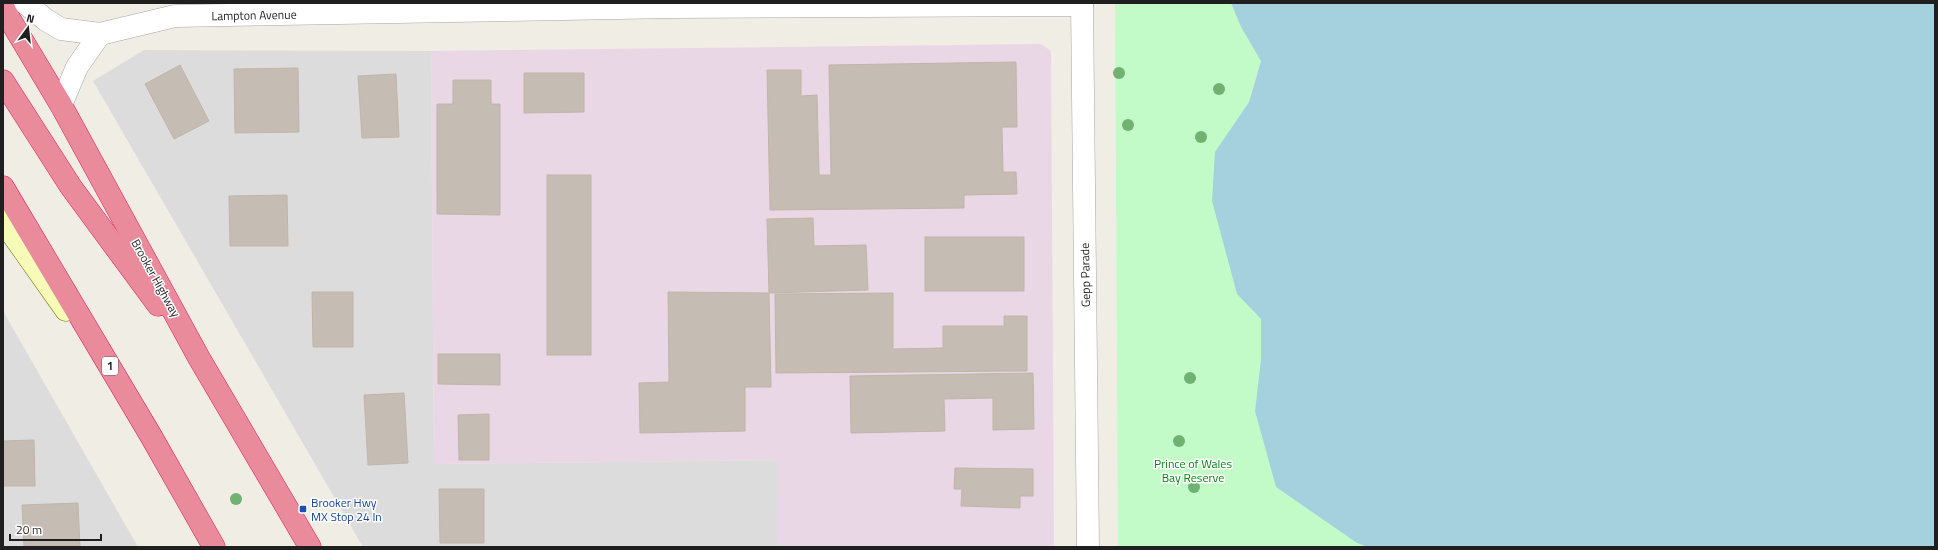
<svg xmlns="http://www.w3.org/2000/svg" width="1938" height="550" font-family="'Titillium Web',sans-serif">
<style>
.residential{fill:#dddcdc}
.industrial{fill:#e9d7e6}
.park{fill:#c2fbc7}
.water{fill:#a5d1df}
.building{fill:#c5bcb4;stroke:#c2b4a7}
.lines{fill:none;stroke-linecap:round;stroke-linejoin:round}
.street-casing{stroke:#a6a6a6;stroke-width:23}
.secondary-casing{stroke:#6b7a02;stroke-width:23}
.highway-casing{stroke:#df215f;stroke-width:23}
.street{stroke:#fff;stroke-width:22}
.secondary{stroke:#f7fbb8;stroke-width:22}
.highway{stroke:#e98b9b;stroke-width:22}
.tree{fill:#71b273}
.transit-dot{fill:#1a4fb4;stroke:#fff;stroke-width:1.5}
.labels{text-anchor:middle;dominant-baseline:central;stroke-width:3;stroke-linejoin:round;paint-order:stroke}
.shield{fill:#fff;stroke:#626262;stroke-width:1}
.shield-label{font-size:11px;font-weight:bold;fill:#1f1f1f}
.street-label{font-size:12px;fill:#1f1f1f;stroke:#fff}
.park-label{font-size:12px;fill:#098215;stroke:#fff}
.transit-label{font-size:12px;fill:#164399;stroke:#fff;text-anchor:start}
</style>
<rect width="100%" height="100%" fill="#f0ede5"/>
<g class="residential">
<path d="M144 50 431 51 434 464 778 460V547H363L93 81Z"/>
<path d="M3 311 138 547H3Z"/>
</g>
<path class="industrial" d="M1041 44 1051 51 1054 547H778L777 460 434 464 431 51Z"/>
<path class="park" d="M1115 3H1231L1241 27 1261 60 1249 102 1215 153 1237 294 1261 319V360L1357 543 1368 547H1118Z"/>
<path class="water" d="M1231 3H1935V547H1368L1357 543 1276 487 1255 411 1261 360V319L1237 294 1212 201 1215 152 1249 102 1261 61 1241 27Z"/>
<g class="building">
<path d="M1016 62 1017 127H1002L1003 172H1016L1017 194 964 195V208L770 210 767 70H801V96L817 95 819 175H831L829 65Z"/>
<path d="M180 65 209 121 174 139 145 84Z"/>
<path d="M298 68 299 132 235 133 234 69Z"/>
<path d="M524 73H584V112L524 113Z"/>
<path d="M396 74 399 137 362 138 358 76Z"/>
<path d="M453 80H491V104H500V215L437 214V104H453Z"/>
<rect x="547" y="175" width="44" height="180"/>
<path d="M287 195 288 246H230L229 196Z"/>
<path d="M813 218 814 246 866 245 868 290 769 293 767 219Z"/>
<rect x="925" y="237" width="99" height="54"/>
<path d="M312 292H353V347H313Z"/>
<path d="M668 292 769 293 771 387H745V431L640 433 639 383 669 382Z"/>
<path d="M893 293V349L943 348V326H1004V316H1027V371L776 373 775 294Z"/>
<path d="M438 354H500V385L438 384Z"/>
<path d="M1033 373 1034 429 993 430V398L944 399 945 431 851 433 850 376Z"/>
<path d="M404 393 408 463 368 465 364 395Z"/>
<path d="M489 414V460H459L458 415Z"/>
<path d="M34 440 35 486H3V441Z"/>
<path d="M955 468 1033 469V496H1020V508L961 506 962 489H954Z"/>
<path d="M439 489H484V543H440Z"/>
<path d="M78 503 80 547H24L22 505Z"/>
</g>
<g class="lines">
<g class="street-casing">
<g id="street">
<path d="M25 3 46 20 61 29 100 34 175 16 673 7 1082 5"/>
<path d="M1082 3 1088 547"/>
<path d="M61 105 77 67 100 34"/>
</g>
</g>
<g class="secondary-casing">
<path id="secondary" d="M3 221 66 310"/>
</g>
<g class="highway-casing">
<g id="highway">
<path d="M3 8 61 105 199 358 310 547"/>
<path d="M3 81 71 187 158 305"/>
<path d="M3 187 151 436 214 547"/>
</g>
</g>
<use href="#street" class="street"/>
<use href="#secondary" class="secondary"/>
<use href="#highway" class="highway"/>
</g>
<g class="tree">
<circle cx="1119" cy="73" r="6"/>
<circle cx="1219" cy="89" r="6"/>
<circle cx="1128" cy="125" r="6"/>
<circle cx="1201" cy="137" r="6"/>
<circle cx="1190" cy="378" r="6"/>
<circle cx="1179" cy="441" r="6"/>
<circle cx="1194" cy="487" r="6"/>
<circle cx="236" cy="499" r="6"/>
</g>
<rect class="transit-dot" x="299" y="505" width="8" height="8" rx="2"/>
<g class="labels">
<rect class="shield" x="102" y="357" width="16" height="18" rx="3"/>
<g class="shield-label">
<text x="110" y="366">1</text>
</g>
<g class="street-label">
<text transform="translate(254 15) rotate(-1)">Lampton Avenue</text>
<text transform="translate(1085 275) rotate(-91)">Gepp Parade</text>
<text transform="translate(156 278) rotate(61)">Brooker Highway</text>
</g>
<g class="park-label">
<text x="1193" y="463">Prince of Wales<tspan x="1193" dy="14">Bay Reserve</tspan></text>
</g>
<g class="transit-label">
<text x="311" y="502">Brooker Hwy<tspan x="311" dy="14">MX Stop 24 In</tspan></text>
</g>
</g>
<rect width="1938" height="550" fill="none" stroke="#1f1f1f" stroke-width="8"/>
<g transform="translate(28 28) rotate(15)" stroke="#ffffff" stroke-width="3" paint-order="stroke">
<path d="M0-3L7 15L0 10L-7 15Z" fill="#1f1f1f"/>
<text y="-6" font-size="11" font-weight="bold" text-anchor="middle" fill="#1f1f1f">N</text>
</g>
<path d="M10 534v6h91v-6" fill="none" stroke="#1f1f1f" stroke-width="2"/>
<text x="16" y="534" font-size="12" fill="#1f1f1f" stroke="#ffffff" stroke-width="3" paint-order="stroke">20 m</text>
</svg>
